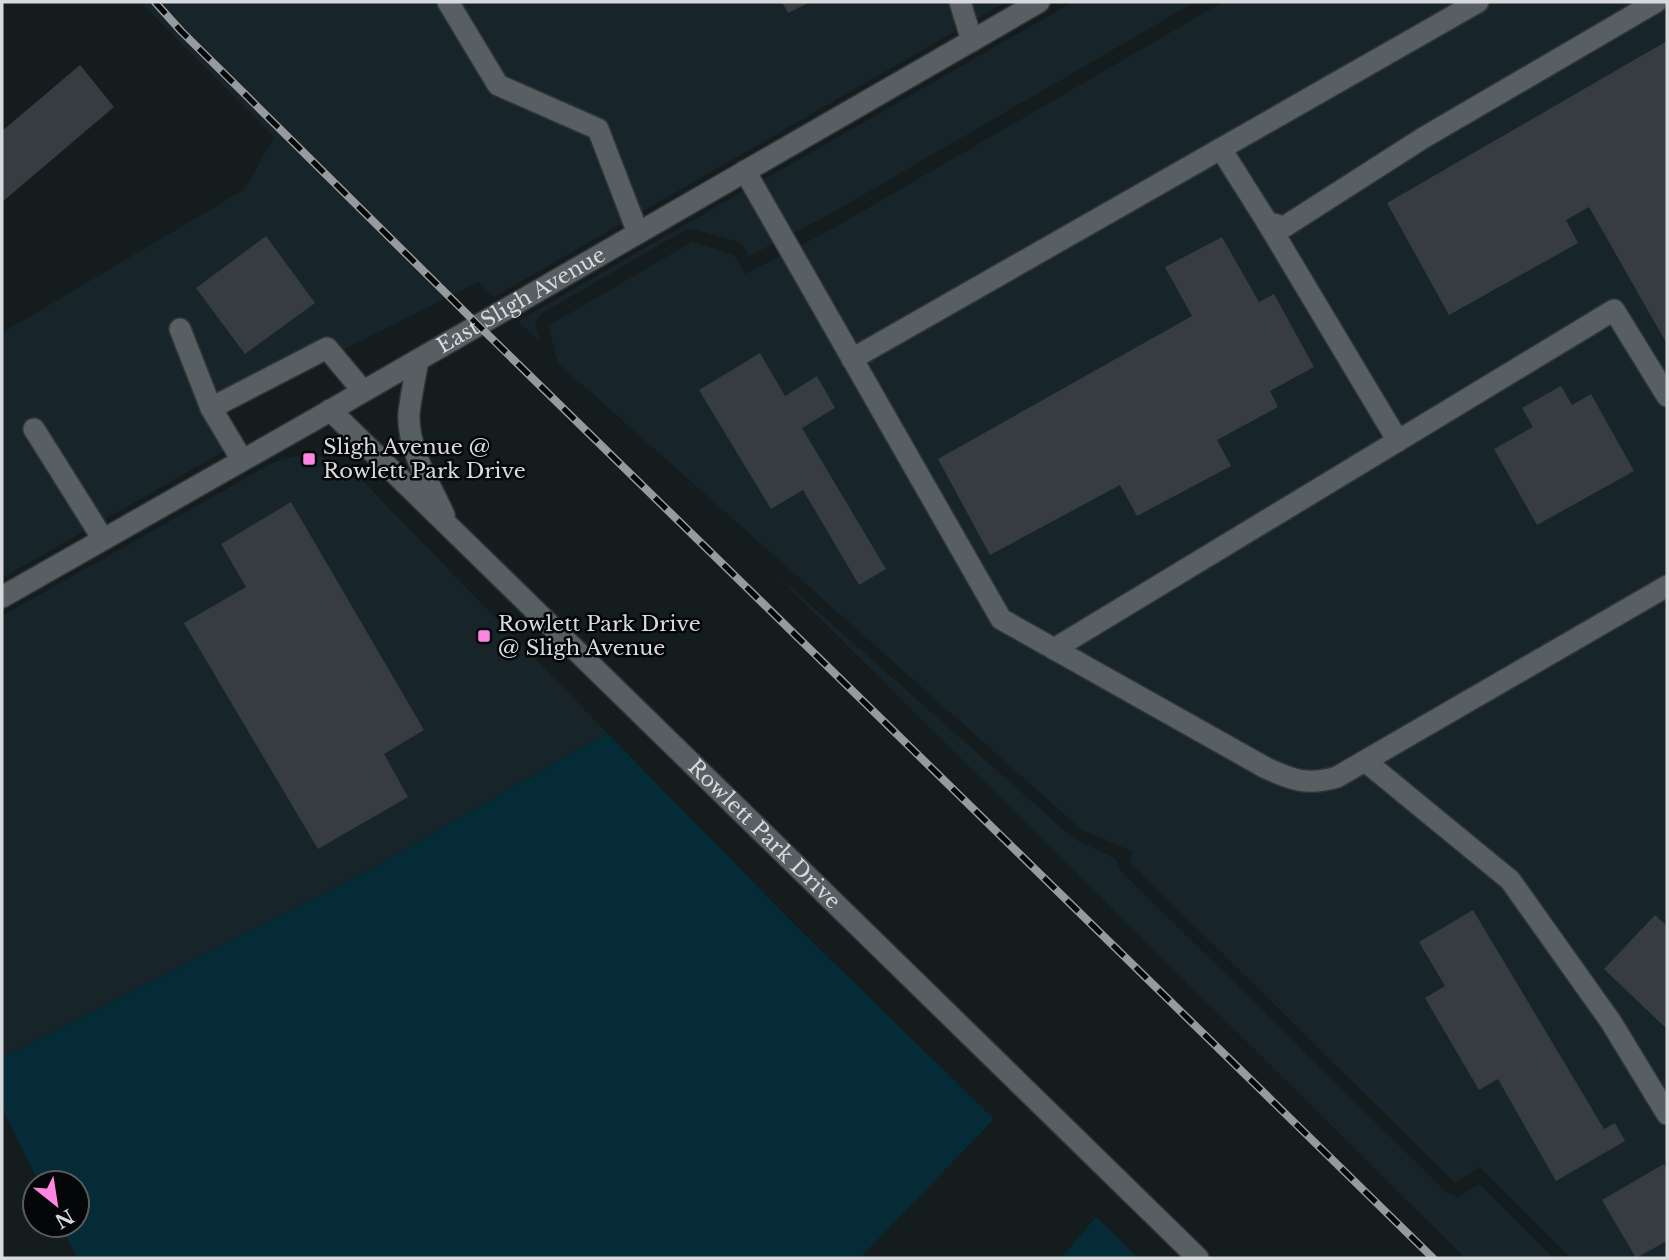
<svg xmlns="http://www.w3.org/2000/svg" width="1669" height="1260" font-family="'Libre Baskerville',serif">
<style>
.built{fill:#17252a}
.green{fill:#052c36}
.building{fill:#373c41}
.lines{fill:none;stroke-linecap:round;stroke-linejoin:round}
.minor-casing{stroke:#313537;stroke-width:24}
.minor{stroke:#575f62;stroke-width:21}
.rail-casing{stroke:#969b9d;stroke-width:8}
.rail{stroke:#040607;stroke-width:5;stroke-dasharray:16;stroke-linecap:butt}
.poi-dot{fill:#fe86e1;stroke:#040607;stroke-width:2.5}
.labels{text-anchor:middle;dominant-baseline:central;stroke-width:5;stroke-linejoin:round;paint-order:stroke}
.street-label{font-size:21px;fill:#d6dadc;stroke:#040607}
.poi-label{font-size:21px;fill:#d6dadc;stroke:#040607;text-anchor:start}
</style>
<rect width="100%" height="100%" fill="#151c1e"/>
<g class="built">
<path d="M140 2H1006L494 297 478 282 221 411 244 440 2 578V333L245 189 274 137Z"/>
<path d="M1073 2H1195L825 217 749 256 743 246 737 242 695 229 685 230 541 314 538 317 535 325 540 342 518 321Z"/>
<path d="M1223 2H1667V1258H1571L1480 1167 1455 1183 1129 861 1134 852 1082 830 558 363 548 326 692 242 734 255 745 274 832 229Z"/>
<path d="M311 452 355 473 607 733 369 870 2 1058V616L274 462Z"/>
<path d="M770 569 1074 839 1116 859 1120 870 1447 1193 1451 1195 1459 1197 1479 1184 1553 1258H1465Z"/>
</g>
<g class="green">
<path d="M607 733 800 930 994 1119 860 1258H77L61 1225H77V1183H39L2 1108V1058L369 870Z"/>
<path d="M1096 1217 1138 1258H1061Z"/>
</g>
<g class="building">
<path d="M782 2H810L788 13Z"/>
<path d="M1667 41V344L1589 207 1566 220 1578 243 1449 315 1387 203Z"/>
<path d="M80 65 114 107 2 202V131Z"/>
<path d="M266 236 315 303 245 354 196 288Z"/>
<path d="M1222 237 1259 302 1274 294 1314 367 1270 391 1278 407 1217 440 1231 466 1137 516 1120 485 990 555 938 459 1192 316 1165 267Z"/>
<path d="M760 353 785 396 817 376 835 408 802 428 886 569 859 585 803 490 771 509 699 390Z"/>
<path d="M1561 386 1572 405 1591 394 1634 471 1537 525 1494 449 1533 427 1522 408Z"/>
<path d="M291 502 424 730 384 754 408 797 318 849 184 623 246 587 221 544Z"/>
<path d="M1473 910 1604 1129 1615 1123 1625 1141 1556 1181 1498 1079 1479 1090 1425 998 1445 986 1419 942Z"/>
<path d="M1655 915 1667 926V1029L1604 969Z"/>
<path d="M1664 1164 1667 1170V1241L1636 1258 1602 1200Z"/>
</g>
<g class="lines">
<g class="minor-casing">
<g id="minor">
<path d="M448 2 498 85 598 129 638 233"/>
<path d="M960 2 972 41"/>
<path d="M1221 149 1267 222 1284 227 1423 138 1656 2"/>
<path d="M745 171 1001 619 1266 768C1292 780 1308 786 1337 777L1667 586"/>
<path d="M1267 222 1398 441"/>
<path d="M180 329 211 408"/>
<path d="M852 359 1478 2"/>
<path d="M418 360C415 377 411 395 409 413 407 449 430 484 444 515"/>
<path id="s1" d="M330 410 1198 1258"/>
<path d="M34 429 103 539"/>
<path d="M242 460 211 408 327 348 363 391"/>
<path id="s2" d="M2 597 312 421 1039 2"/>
<path d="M1054 649 1614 310 1667 396"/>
<path d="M1365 761 1510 880 1611 1022 1667 1114"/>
</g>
</g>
<use href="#minor" class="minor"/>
<g class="rail-casing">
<path id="rail" d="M155 2 181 31 478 325 1433 1258"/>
</g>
<use href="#rail" class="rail"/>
</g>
<g class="poi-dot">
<rect x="302" y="452" width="14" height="14" rx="3.5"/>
<rect x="477" y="629" width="14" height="14" rx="3.5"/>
</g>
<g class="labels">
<g class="street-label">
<text stroke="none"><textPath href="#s2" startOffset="598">East Sligh Avenue</textPath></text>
<text stroke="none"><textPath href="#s1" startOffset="607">Rowlett Park Drive</textPath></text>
</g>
<g class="poi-label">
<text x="323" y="447">Sligh Avenue @<tspan x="323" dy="24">Rowlett Park Drive</tspan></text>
<text x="498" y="624">Rowlett Park Drive<tspan x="498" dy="24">@ Sligh Avenue</tspan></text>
</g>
</g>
<rect width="1669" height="1260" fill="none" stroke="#d6dadc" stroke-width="7"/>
<g transform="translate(56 1204) rotate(150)"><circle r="33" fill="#040607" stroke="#585b5c" stroke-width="2"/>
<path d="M0-5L12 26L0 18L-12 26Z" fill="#fe86e1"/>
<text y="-10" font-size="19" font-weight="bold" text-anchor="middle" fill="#d6dadc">N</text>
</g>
</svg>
